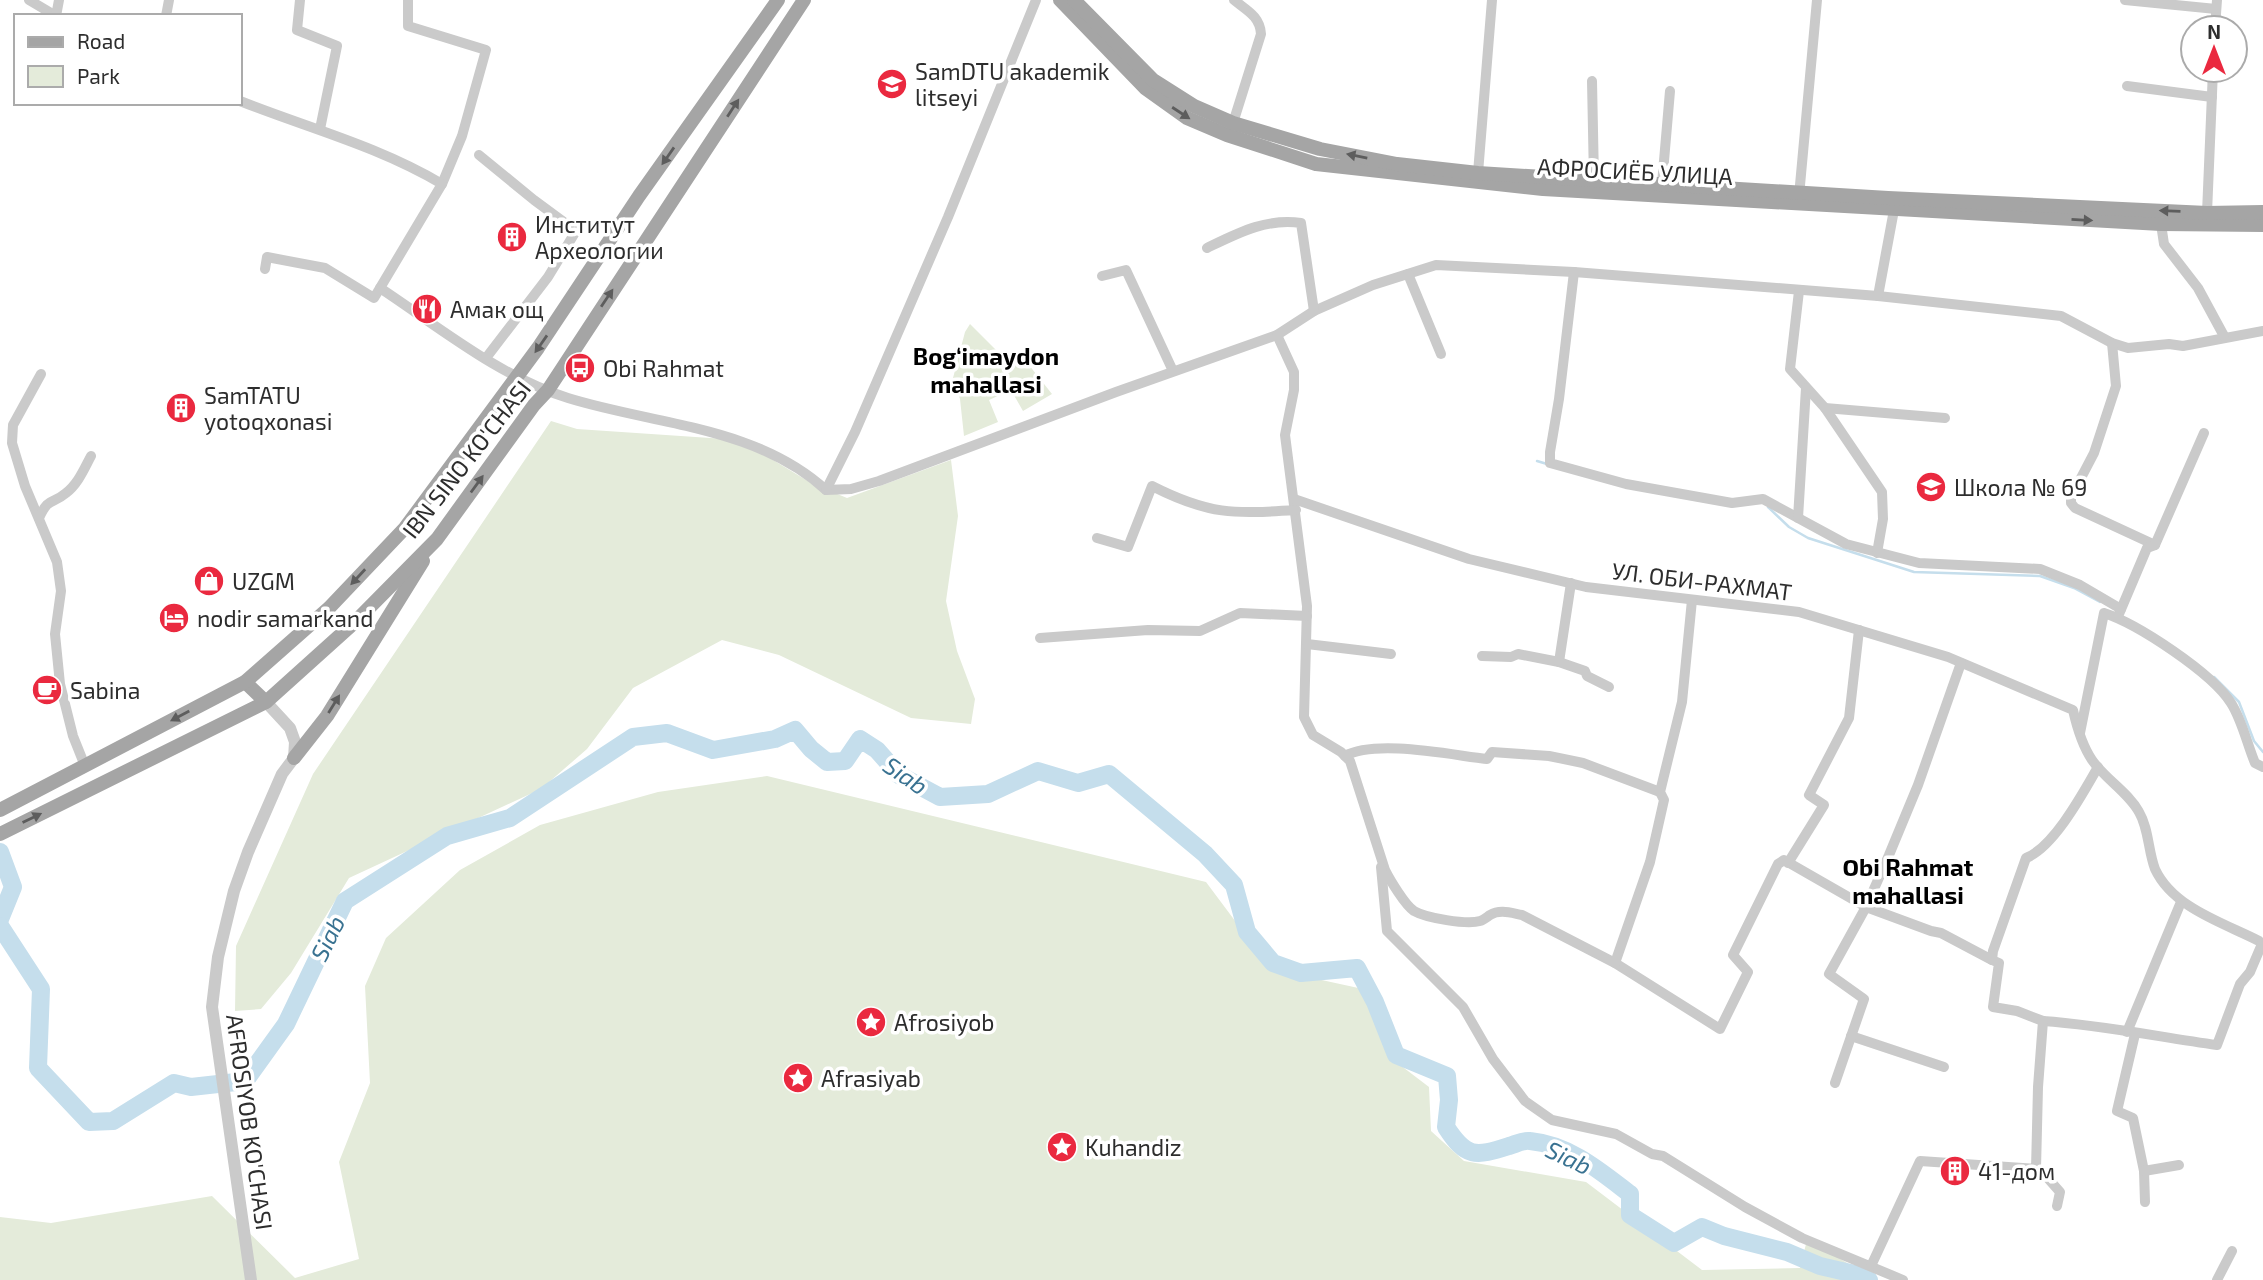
<svg xmlns="http://www.w3.org/2000/svg" width="2263" height="1280" font-family="'Exo 2',sans-serif">
<style>
.green{fill:#e4ebda}
.lines{fill:none;stroke-linecap:round;stroke-linejoin:round}
.stream{stroke:#c5deec;stroke-width:2.5}
.river{stroke:#c5deec;stroke-width:18}
.minor{stroke:#cacaca;stroke-width:10}
.tertiary{stroke:#cacaca;stroke-width:12}
.primary{stroke:#a5a5a5;stroke-width:14}
.oneway{fill:#5d5d5d}
.labels{text-anchor:middle;dominant-baseline:central;stroke-width:7;stroke-linejoin:round;paint-order:stroke}
.poi-label{font-size:23px;fill:#2d2d2d;stroke:#fff;text-anchor:start}
.street-label{font-size:23px;fill:#2d2d2d;stroke:#fff}
.neighbourhood-label{font-size:24px;font-weight:bold;fill:#000;stroke:#fff}
.water-label{font-size:24px;font-style:italic;fill:#397291;stroke:#fff}
</style>
<rect width="100%" height="100%" fill="#fff"/>
<g class="green">
<path d="M970 324 996 350 1021 355 1052 394 1023 411 1011 390 989 400 998 422 964 436 960 399 953 378 965 332Z"/>
<path d="M551 421 577 429 740 440 811 483 847 498 951 460 958 516 946 601 957 651 975 699 971 724 911 718 779 655 722 640 633 688 587 749 541 789 349 878 291 973 261 1009 235 1011 236 946 313 774Z"/>
<path d="M767 776 1206 882 1271 969 1363 989 1387 1055 1429 1087 1431 1131 1464 1161 1586 1182 1702 1270 1800 1268 1807 1240 1877 1280H0V1217L51 1223 212 1196 295 1278 359 1259 339 1162 370 1083 365 986 386 938 460 870 540 825 658 792Z"/>
</g>
<g class="lines">
<g class="stream">
<path d="M1537 461 1547 464"/>
<path d="M1768 507 1789 527 1808 538 1914 572 2040 576 2074 588 2100 602"/>
<path d="M2214 677 2239 702 2254 741 2263 752"/>
</g>
<g class="river">
<path d="M0 852 13 887 0 919"/>
<path d="M0 926 41 989 38 1068 89 1122 113 1121 174 1083 191 1087 245 1081 286 1024 345 901 447 836 510 818 633 737 667 733 713 750 775 739 795 730 811 749 827 762 845 761 860 739 877 750 899 775 940 797 988 794 1038 771 1078 783 1109 774 1205 854 1234 885 1247 932 1273 963 1301 973 1357 968 1375 1002 1396 1055 1447 1076 1449 1100 1446 1127C1466 1158 1475 1157 1509 1146 1516 1144 1523 1140 1530 1141 1570 1145 1600 1171 1630 1194V1215L1674 1243 1702 1227 1724 1236 1787 1252 1820 1266 1859 1275 1869 1280"/>
</g>
<g class="minor">
<path d="M29 0 56 16"/>
<path d="M300 0 297 30 337 46 320 129"/>
<path d="M408 0V26L486 50 462 136 442 184"/>
<path d="M2125 0 2216 9"/>
<path d="M56 16 59 0"/>
<path d="M166 16 169 0"/>
<path d="M2215 28 2217 0"/>
<path d="M1592 81 1594 180"/>
<path d="M2127 86 2212 97"/>
<path d="M240 101C308 128 378 146 442 184L380 288C439 327 500 377 568 398 655 425 756 426 826 490L851 489 879 481 1116 392 1277 335 1314 311 1373 285 1436 265 1574 272 1878 296 2061 316 2112 343 2128 348 2169 344 2183 346 2263 331"/>
<path d="M1233 123 1261 34C1260 16 1246 10 1234 0"/>
<path d="M479 155 534 200 576 231 548 277 486 358"/>
<path d="M1478 173 1492 0"/>
<path d="M1662 184 1670 91"/>
<path d="M1799 196 1817 0"/>
<path d="M2207 213 2213 70"/>
<path d="M2161 224 2164 244 2198 288 2224 336"/>
<path d="M1207 248C1238 233 1266 218 1301 223L1314 311"/>
<path d="M265 269 267 257 325 268 374 298 380 288"/>
<path d="M1574 272 1559 399 1550 452V463L1626 484 1732 503 1763 499 1846 544 1919 563 2040 569 2080 585 2121 609"/>
<path d="M1408 274 1441 354"/>
<path d="M1102 276 1126 270 1173 371"/>
<path d="M1799 291 1790 369 1825 408 1882 492 1883 519 1877 553"/>
<path d="M1878 296 1894 210"/>
<path d="M1277 335 1294 372V390L1285 435 1307 606 1304 717 1313 735 1341 752 1350 761 1385 870C1390 880 1405 905 1414 911 1426 918 1467 925 1480 921 1484 920 1487 917 1490 915 1500 909 1511 913 1522 915L1615 963 1720 1029 1748 972 1733 955 1778 864 1784 860 1866 907 1931 931 1941 933 1992 960"/>
<path d="M2112 343 2116 386 2094 453 2071 497V503L2075 508 2155 545"/>
<path d="M41 374 13 425 12 443 25 486 57 562 61 591 55 634 60 684 73 736 85 766"/>
<path d="M1825 408 1945 418"/>
<path d="M826 490 855 432 948 217 1036 0"/>
<path d="M1294 499 1469 559 1586 587 1799 612 1948 657 2073 710C2077 728 2082 745 2092 760 2105 779 2128 792 2139 812 2149 829 2148 851 2155 869 2173 908 2224 923 2259 941L2263 946"/>
<path d="M39 518C49 496 52 505 66 493 78 484 84 469 91 456"/>
<path d="M1798 518 1806 388"/>
<path d="M1097 538 1128 547 1152 486C1209 515 1233 514 1296 510"/>
<path d="M2119 614 2147 548 2155 545 2204 433"/>
<path d="M1040 638 1148 630 1200 631 1240 613 1307 616"/>
<path d="M1307 644 1391 654"/>
<path d="M1482 656 1511 657 1518 654 1559 662 1571 583"/>
<path d="M1559 662 1585 671 1587 676 1609 687"/>
<path d="M2080 733 2104 613C2138 624 2212 673 2231 703 2242 720 2247 744 2255 763L2263 767"/>
<path d="M1345 756C1376 739 1451 755 1487 759L1492 752 1549 756 1583 763 1660 792"/>
<path d="M1788 863 1824 805 1809 795 1849 718 1859 630"/>
<path d="M1381 867 1387 931 1463 1007 1493 1059 1525 1101 1552 1120 1616 1134 1652 1154 1663 1156 1745 1207 1802 1238 1903 1280"/>
<path d="M1615 963 1650 862 1664 800 1660 792 1682 702 1692 600"/>
<path d="M2043 1021C2102 1025 2159 1037 2217 1045L2240 984 2250 972 2262 944"/>
<path d="M2127 1032 2181 902"/>
<path d="M2135 1034 2117 1111 2133 1118 2144 1171 2145 1202"/>
<path d="M1851 1036 1944 1067"/>
<path d="M1835 1083 1864 999 1829 974 1866 907 1889 855 1918 785 1961 663"/>
<path d="M2036 1169 2045 1175 2060 1192 2057 1206"/>
<path d="M2144 1171 2179 1165"/>
<path d="M1871 1266 1920 1161 2036 1169 2038 1087 2043 1021 2017 1011 1993 1007 1999 963 1992 960 1993 951 2026 858C2054 847 2083 793 2098 767"/>
<path d="M2217 1280 2232 1251"/>
</g>
<path class="tertiary" d="M251 1280 212 1007 218 957 234 891 248 852 282 774 294 758 295 742 290 728 266 702"/>
<g class="primary">
<path d="M1060 0 1145 88 1187 118 1227 135 1316 164 1543 189 2161 224 2263 225"/>
<path d="M1074 0 1153 80 1194 106 1233 123 1320 149 1397 164 1478 173 1888 198 2207 213 2263 212"/>
<path d="M245 682 266 702"/>
<path d="M294 758 327 716 423 561"/>
<path d="M0 810 245 682 329 608 405 528 538 348 639 196 778 0"/>
<path d="M0 834 266 702 356 621 437 539 534 405 548 390 804 0"/>
</g>
</g>
<defs><path id="oneway-solid" d="M-6-.8H1V-3.2L6.5 0L1 3.2V.8H-6Z" transform="scale(1.75)"/></defs>
<g class="oneway">
<use href="#oneway-solid" transform="translate(733 108) rotate(-57)"/>
<use href="#oneway-solid" transform="translate(1181 113) rotate(33)"/>
<use href="#oneway-solid" transform="translate(668 156) rotate(125)"/>
<use href="#oneway-solid" transform="translate(1357 156) rotate(-169)"/>
<use href="#oneway-solid" transform="translate(2170 211) rotate(-178)"/>
<use href="#oneway-solid" transform="translate(2082 220) rotate(3)"/>
<use href="#oneway-solid" transform="translate(607 298) rotate(-56)"/>
<use href="#oneway-solid" transform="translate(541 344) rotate(125)"/>
<use href="#oneway-solid" transform="translate(477 484) rotate(-54)"/>
<use href="#oneway-solid" transform="translate(358 577) rotate(133)"/>
<use href="#oneway-solid" transform="translate(334 704) rotate(-58)"/>
<use href="#oneway-solid" transform="translate(180 716) rotate(152)"/>
<use href="#oneway-solid" transform="translate(32 818) rotate(-26)"/>
</g>
<defs>
<g id="university-disc" transform="scale(1.575)"><circle r="9.5" fill="#ea293f" stroke="#fff"/><path d="M0-5L7-2L0 1L-7-2ZM-4 1L0 2.5L4 1V4Q0 6-4 4Z" fill="#fff"/></g>
<g id="building-disc" transform="scale(1.575)"><circle r="9.5" fill="#ea293f" stroke="#fff"/><path d="M-4-6H4V6H1V3H-1V6H-4ZM-2.5-4.3h1.7v1.8h-1.7ZM.8-4.3h1.7v1.8H.8ZM-2.5-1h1.7V.8h-1.7ZM.8-1h1.7V.8H.8Z" fill="#fff"/></g>
<g id="restaurant-disc" transform="scale(1.575)"><circle r="9.5" fill="#ea293f" stroke="#fff"/><path d="M-5-6h1v4h1v-4h1v4h1v-4h1v5L-1.5 .5V6h-2V.5L-5-1ZM5-6V6H3V1.5H1.5Q1.5-4 5-6Z" fill="#fff"/></g>
<g id="bus-disc" transform="scale(1.575)"><circle r="9.5" fill="#ea293f" stroke="#fff"/><path d="M-5-6H5V4H4V6H2V4H-2V6H-4V4H-5ZM-3.5-4V0h7V-4ZM-3.5 1.2v1.5H-2V1.2ZM2 1.2v1.5H3.5V1.2Z" fill="#fff"/></g>
<g id="school-disc" transform="scale(1.575)"><circle r="9.5" fill="#ea293f" stroke="#fff"/><path d="M0-5L7-2L0 1L-7-2ZM-4 1L0 2.5L4 1V4Q0 6-4 4Z" fill="#fff"/></g>
<g id="shop-disc" transform="scale(1.575)"><circle r="9.5" fill="#ea293f" stroke="#fff"/><path d="M-5-2.5h2.3a2.7 3.5 0 0 1 5.4 0H5L5.5 6h-11ZM-1.5-2.5h3a1.5 2.3 0 0 0-3 0Z" fill="#fff"/></g>
<g id="hotel-disc" transform="scale(1.575)"><circle r="9.5" fill="#ea293f" stroke="#fff"/><path d="M-6-4.5h1.5V1H6V5H4.5V3h-9V5H-6ZM-4 0a1.8 1.8 0 1 1 3.6 0ZM.5 0V-2.5h3Q6-2.5 6 0Z" fill="#fff"/></g>
<g id="cafe-disc" transform="scale(1.575)"><circle r="9.5" fill="#ea293f" stroke="#fff"/><path d="M-5.5-4.5H6V0H3Q3 3.5 0 3.5H-2.5Q-5.5 3.5-5.5 0ZM3-3.2v2h1.7v-2ZM-6 4.5H4V6H-6Z" fill="#fff"/></g>
<g id="sight-disc" transform="scale(1.575)"><circle r="9.5" fill="#ea293f" stroke="#fff"/><path d="M0-6L1.8-2.2L6-1.7L2.9 1.2L3.7 5.4L0 3.3L-3.7 5.4L-2.9 1.2L-6-1.7L-1.8-2.2Z" fill="#fff"/></g>
</defs>
<g fill-rule="evenodd">
<use href="#university-disc" x="892" y="84"/>
<use href="#building-disc" x="512" y="237"/>
<use href="#restaurant-disc" x="427" y="309"/>
<use href="#bus-disc" x="580" y="368"/>
<use href="#building-disc" x="181" y="408"/>
<use href="#school-disc" x="1931" y="487"/>
<use href="#shop-disc" x="209" y="581"/>
<use href="#hotel-disc" x="174" y="618"/>
<use href="#cafe-disc" x="47" y="690"/>
<use href="#sight-disc" x="871" y="1022"/>
<use href="#sight-disc" x="798" y="1078"/>
<use href="#sight-disc" x="1062" y="1147"/>
<use href="#building-disc" x="1955" y="1171"/>
</g>
<g class="labels">
<g class="poi-label">
<text x="915" y="71">SamDTU akademik<tspan x="915" dy="26">litseyi</tspan></text>
<text x="535" y="224">Институт<tspan x="535" dy="26">Археологии</tspan></text>
<text x="450" y="309">Амак ощ</text>
<text x="603" y="368">Obi Rahmat</text>
<text x="204" y="395">SamTATU<tspan x="204" dy="26">yotoqxonasi</tspan></text>
<text x="1954" y="487">Школа № 69</text>
<text x="232" y="581">UZGM</text>
<text x="197" y="618">nodir samarkand</text>
<text x="70" y="690">Sabina</text>
<text x="894" y="1022">Afrosiyob</text>
<text x="821" y="1078">Afrasiyab</text>
<text x="1085" y="1147">Kuhandiz</text>
<text x="1978" y="1171">41-дом</text>
</g>
<g class="street-label">
<text transform="translate(1635 171) rotate(3)">АФРОСИЁБ УЛИЦА</text>
<text transform="translate(466 459) rotate(-52)">IBN SINO KO'CHASI</text>
<text transform="translate(1702 581) rotate(7)">УЛ. ОБИ-РАХМАТ</text>
<text transform="translate(250 1122) rotate(82)">AFROSIYOB KO'CHASI</text>
</g>
<g class="neighbourhood-label">
<text x="986" y="355">Bog‘imaydon<tspan x="986" dy="28">mahallasi</tspan></text>
<text x="1908" y="866">Obi Rahmat<tspan x="1908" dy="28">mahallasi</tspan></text>
</g>
<g class="water-label">
<text transform="translate(906 775) rotate(34)">Siab</text>
<text transform="translate(327 938) rotate(-64)">Siab</text>
<text transform="translate(1569 1157) rotate(25)">Siab</text>
</g>
</g>
<rect x="14" y="14" width="228" height="91" fill="#ffffff" stroke="#ababab" stroke-width="2"/>
<rect x="28" y="37" width="35" height="10" fill="#a5a5a5" stroke="#ababab" stroke-width="2"/>
<text x="77" y="49" font-size="21" fill="#2d2d2d">Road</text>
<rect x="28" y="66" width="35" height="21" fill="#e4ebda" stroke="#ababab" stroke-width="2"/>
<text x="77" y="84" font-size="21" fill="#2d2d2d">Park</text>
<g transform="translate(2214 49)"><circle r="33" fill="#ffffff" stroke="#ababab" stroke-width="2"/>
<path d="M0-5L12 26L0 18L-12 26Z" fill="#ea293f"/>
<text y="-10" font-size="19" font-weight="bold" text-anchor="middle" fill="#2d2d2d">N</text>
</g>
</svg>
